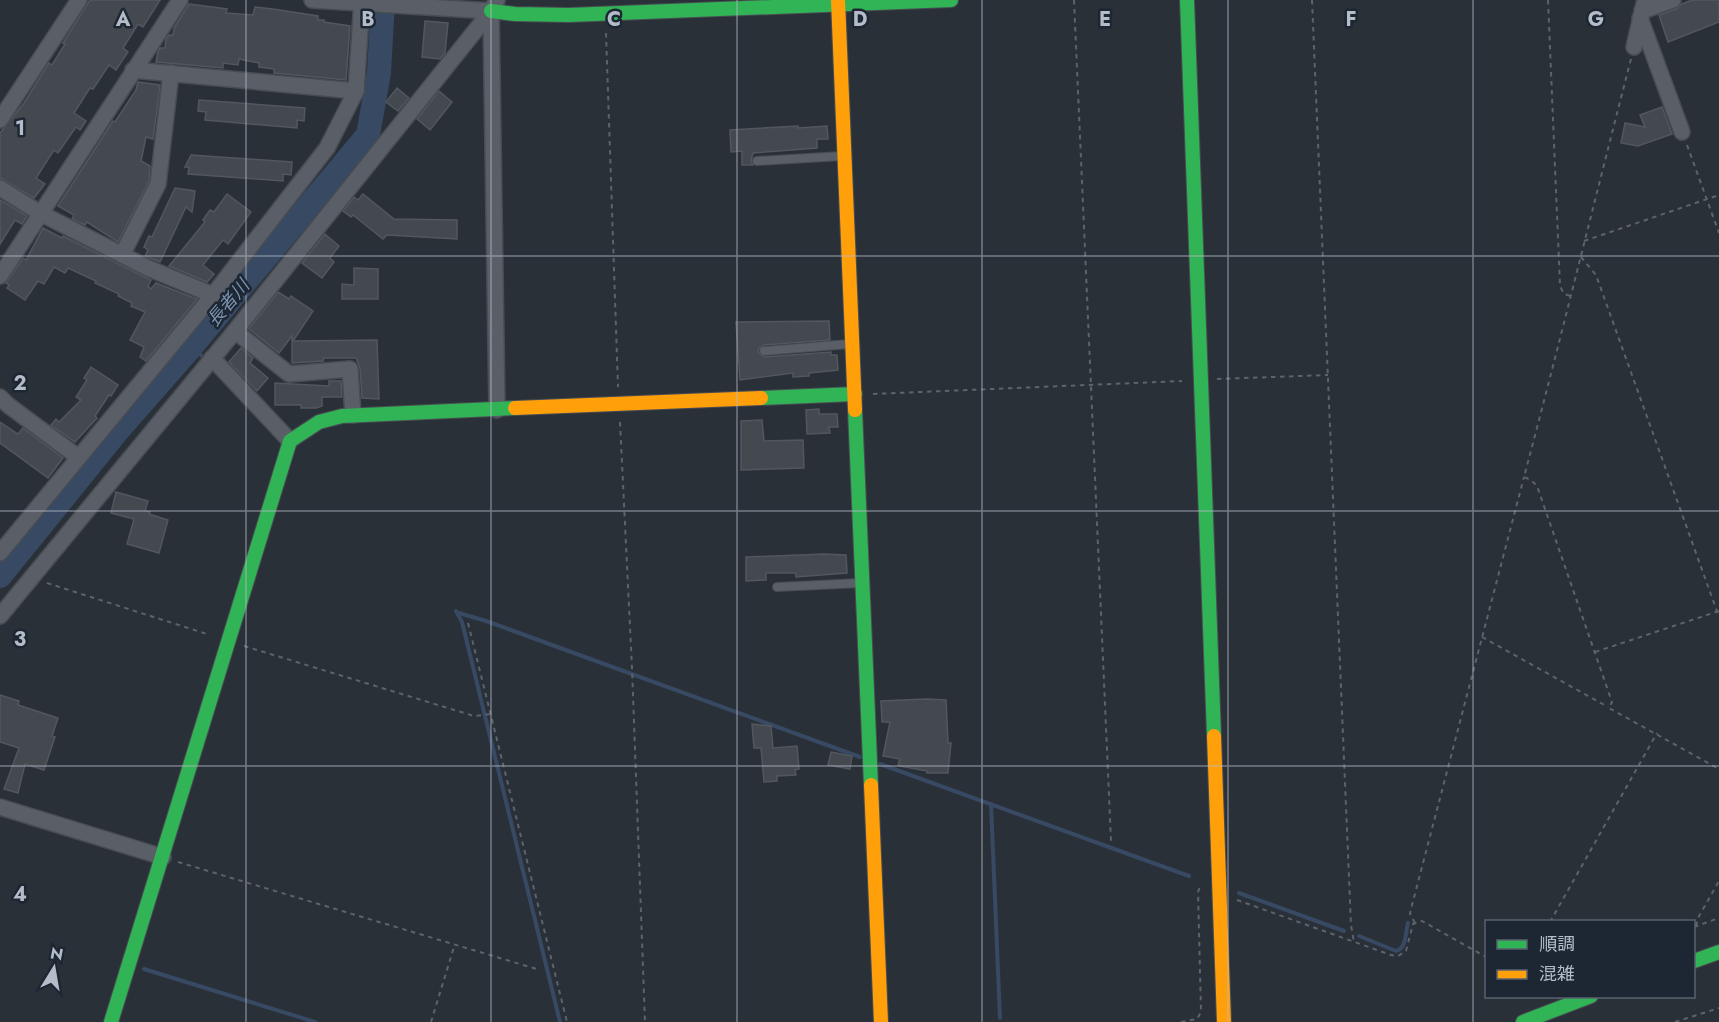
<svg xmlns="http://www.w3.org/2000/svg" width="1719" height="1022" font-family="Jost,'Noto Sans JP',sans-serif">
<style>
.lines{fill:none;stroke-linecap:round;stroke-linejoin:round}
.stream{stroke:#384963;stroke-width:4}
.river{stroke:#384963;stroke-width:24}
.building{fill:#444950;stroke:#52575f;stroke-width:1.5}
.lane-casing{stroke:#484c53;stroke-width:10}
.street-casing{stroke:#484c53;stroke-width:18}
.fast-casing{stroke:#484c53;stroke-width:16}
.slow-casing{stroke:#484c53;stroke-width:16}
.path{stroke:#5d636a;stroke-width:2;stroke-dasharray:4.5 4.5;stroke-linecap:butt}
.lane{stroke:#5a5e66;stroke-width:8}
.street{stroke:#5a5e66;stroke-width:15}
.fast{stroke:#30b455;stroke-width:14}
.slow{stroke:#ff9f0a;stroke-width:14}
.grid{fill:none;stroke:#b4bcc9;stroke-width:1.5;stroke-opacity:0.55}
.labels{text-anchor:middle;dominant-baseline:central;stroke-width:5;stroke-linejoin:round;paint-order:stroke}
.water-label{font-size:18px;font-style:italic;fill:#7c92b1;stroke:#1d2633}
.grid-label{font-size:20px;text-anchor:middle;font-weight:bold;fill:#b4bcc9;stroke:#1d2633;stroke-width:5;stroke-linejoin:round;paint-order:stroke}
</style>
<rect width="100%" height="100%" fill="#2a3038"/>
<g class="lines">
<g class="stream">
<path d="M191 347 202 356"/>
<path d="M456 611 462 622 560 1022"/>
<path d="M459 613 486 621 860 757"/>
<path d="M880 764 1189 876"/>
<path d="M991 804 1000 1018"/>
<path d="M1239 893 1344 931"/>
<path d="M1359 936 1396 951C1407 948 1405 933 1408 923"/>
<path d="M144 969 315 1022"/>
</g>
<path class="river" d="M0 576 119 429 191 347 368 135 379 73 383 0"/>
</g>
<g class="building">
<path d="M90 0H160L143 27 138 24 123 48 128 52 116 70 109 65 93 89 90 88 74 113 86 121 80 130 76 127 58 153 54 150 36 178 45 184 34 198 0 178V133L24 103 49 63 52 65 65 44 63 43Z"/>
<path d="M1692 0H1719V22L1668 42 1659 15 1676 9 1682 4Z"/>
<path d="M189 4 227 9 226 13 253 15 255 7 273 9 318 16V20H324V22L350 26 346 80 274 73V69L259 67V63L239 59 238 65 223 63V68L156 62 158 52 160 48H165L166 39 169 35H173L174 28Z"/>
<path d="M425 21 448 23 445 53 440 59 422 57Z"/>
<path d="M138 82 160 85 153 139 146 137 141 161 150 166 149 181 118 242 87 222 85 225 72 219 74 215 58 206 113 121 115 122 136 90Z"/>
<path d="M397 88 409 98 398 111 386 102Z"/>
<path d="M439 91 452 102 430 130 417 119Z"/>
<path d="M199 100 305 108 304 121 297 120V128L205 120 206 112 198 111Z"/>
<path d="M1662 107 1672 134 1638 146 1621 143 1625 123 1645 127 1640 115Z"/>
<path d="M798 126V128L827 126 828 139H817V148L753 153 751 161 753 165H742V151L731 152 730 130Z"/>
<path d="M191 155 292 162 291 175 283 174V181L188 174 189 167H185Z"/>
<path d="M175 188 195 191 192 212 186 207 160 262 145 256 148 250 144 247 149 236 152 237Z"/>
<path d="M227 194 251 212 228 244 223 240 203 265 214 274 207 282 169 266 205 222 203 220 210 210 214 212Z"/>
<path d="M363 194 394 219 457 220V239L387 235 383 239 353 215 351 217 343 211 354 197 358 200Z"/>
<path d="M0 200 27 216 22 224 15 220 0 244Z"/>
<path d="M43 228 62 238 63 236 151 280 148 286 151 289 156 283 197 299 146 361 140 357 144 347 130 340 145 312 131 306 132 303 118 296 119 294 95 283 96 281 68 268 65 273 54 267 44 284 38 281 25 300 7 288 9 285 6 283 23 258 26 260Z"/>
<path d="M325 234 339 246 330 258 334 262 322 278 302 263Z"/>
<path d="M354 268 378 269V299H342V284L354 285Z"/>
<path d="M278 292 289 299 291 296 313 311 293 341 377 340 379 399 362 398 360 368 356 358H324L323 361 292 363V336L279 353 249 329Z"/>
<path d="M829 321 830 340 764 345 759 348 758 352 764 357 831 352V355H837L838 370 809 373V376L793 377V373L740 380 736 322Z"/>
<path d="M241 348 253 358 250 363 268 378 257 391 229 362Z"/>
<path d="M91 367 118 385 111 396 109 395 95 416 97 418 75 442 51 425 56 419 59 422 81 400 76 397 87 380 84 378Z"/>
<path d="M329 381H341L342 397H322V406L316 408H301V405H275V383L329 386Z"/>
<path d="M819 409V414H837L838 427H829L830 433 807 434 806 410Z"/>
<path d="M762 420 764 441 803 440 804 468 741 470V421Z"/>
<path d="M0 422 18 434 23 428 63 458 48 478 0 443Z"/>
<path d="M116 492 148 501 145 511 150 512 149 514 168 520 159 553 127 544 134 519 111 513Z"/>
<path d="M824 554 846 555 847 573 796 577V573H766V580L746 581V557Z"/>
<path d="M0 695 19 701 18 705 58 718 52 736 55 737 44 770 25 764 18 793 4 789 19 748 0 742Z"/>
<path d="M927 699 946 700 948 743H951L948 773H927V771L900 766 898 765 900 759 883 756 890 722H882L881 701Z"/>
<path d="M752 724 771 726 773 748 797 746 799 769 795 770 796 775 777 776V781L764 782 761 748H754Z"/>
<path d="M831 752 852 756 850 769 828 765Z"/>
</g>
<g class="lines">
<g class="lane-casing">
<g id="lane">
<path d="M757 161 842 156"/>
<path d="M764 351 849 344"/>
<path d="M777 587 860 583"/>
</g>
</g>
<g class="street-casing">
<g id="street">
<path d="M312 0 491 11"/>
<path d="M491 11 497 410"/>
<path d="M1642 11 1673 0"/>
<path d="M1640 18 1682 132"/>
<path d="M1634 47 1645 0"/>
<path d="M133 70 356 91"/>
<path d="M0 120 79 0"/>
<path d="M0 188 40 213 148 268 213 295"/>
<path d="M122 255 158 184 171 73"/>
<path d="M0 276 180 0"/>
<path d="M235 331 289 374 350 369 353 415"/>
<path d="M212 358 290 441"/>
<path d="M0 397 8 405 78 457"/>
<path d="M0 553 213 295 327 148 356 91 362 0"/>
<path d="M0 616 235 331 491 11 497 0"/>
<path d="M0 807 163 857"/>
</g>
</g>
<g class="fast-casing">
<g id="fast">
<path d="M1187 0 1214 736"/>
<path d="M491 11 515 14 569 15 951 0"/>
<path d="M761 398 855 394"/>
<path d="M855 410 871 785"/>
<path d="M1694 961 1719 952"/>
<path d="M111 1022 290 441 319 422 342 416 515 408"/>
<path d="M1523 1022 1591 996"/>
</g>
</g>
<g class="slow-casing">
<g id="slow">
<path d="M838 0 855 410"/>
<path d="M515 408 761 398"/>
<path d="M1214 736 1224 1022"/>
<path d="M871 785 881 1022"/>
</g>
</g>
<g class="path">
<path d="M1074 0 1111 841"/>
<path d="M1312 0 1351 925 1354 942"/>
<path d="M1548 0 1560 286 1564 294 1571 296"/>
<path d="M606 33 618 387"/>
<path d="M1631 59C1595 198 1561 338 1524 477L1531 480 1537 486 1612 702 1609 708 1719 769"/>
<path d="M1687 145 1719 233"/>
<path d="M1584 241 1719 195"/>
<path d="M1581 257 1596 275 1719 617"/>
<path d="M1217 379 1328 375"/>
<path d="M873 394 1182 381"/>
<path d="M620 422 632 668 645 1022"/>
<path d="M47 583 210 635"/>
<path d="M468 623 567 1022"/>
<path d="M1482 637 1608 707"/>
<path d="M244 646 474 716 491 714"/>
<path d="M1595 652 1719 611"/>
<path d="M178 862 540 970"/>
<path d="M1237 900 1391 955 1398 956 1406 951 1413 924 1422 921 1486 957"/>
<path d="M1550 922 1657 733"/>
<path d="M1415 923 1410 914 1411 909 1524 477"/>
<path d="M1696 926 1698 918 1719 881"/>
<path d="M1694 927 1719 918"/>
<path d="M431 1022 454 947"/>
<path d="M1181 1022 1197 1019 1201 1012 1198 892 1200 887"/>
<path d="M1675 1022 1719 1008"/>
</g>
<use href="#lane" class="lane"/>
<use href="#street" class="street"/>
<use href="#fast" class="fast"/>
<use href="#slow" class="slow"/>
</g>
<path class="grid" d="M246 0V1022M491 0V1022M737 0V1022M982 0V1022M1228 0V1022M1473 0V1022M0 256H1719M0 511H1719M0 766H1719"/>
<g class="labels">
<g class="water-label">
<text transform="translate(228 303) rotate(-50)">長者川</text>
</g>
</g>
<g class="grid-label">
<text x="123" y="26">A</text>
<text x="368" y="26">B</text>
<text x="614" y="26">C</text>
<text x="860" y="26">D</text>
<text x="1105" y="26">E</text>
<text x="1351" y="26">F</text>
<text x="1596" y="26">G</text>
<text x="20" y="135">1</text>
<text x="20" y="390">2</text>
<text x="20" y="646">3</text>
<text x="20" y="901">4</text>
</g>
<rect x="1485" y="920" width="210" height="78" fill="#1d2633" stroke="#59626f" stroke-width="1.5"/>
<rect x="1497" y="940" width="30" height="9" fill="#30b455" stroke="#59626f" stroke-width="1.5"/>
<text x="1539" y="950" font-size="18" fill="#b4bcc9">順調</text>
<rect x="1497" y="970" width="30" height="9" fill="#ff9f0a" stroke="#59626f" stroke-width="1.5"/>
<text x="1539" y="980" font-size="18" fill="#b4bcc9">混雑</text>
<g transform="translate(54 968) rotate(11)" stroke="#1d2633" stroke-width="4.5" paint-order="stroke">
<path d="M0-4.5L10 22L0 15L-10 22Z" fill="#b4bcc9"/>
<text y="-9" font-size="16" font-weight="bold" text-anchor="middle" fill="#b4bcc9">N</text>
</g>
</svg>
